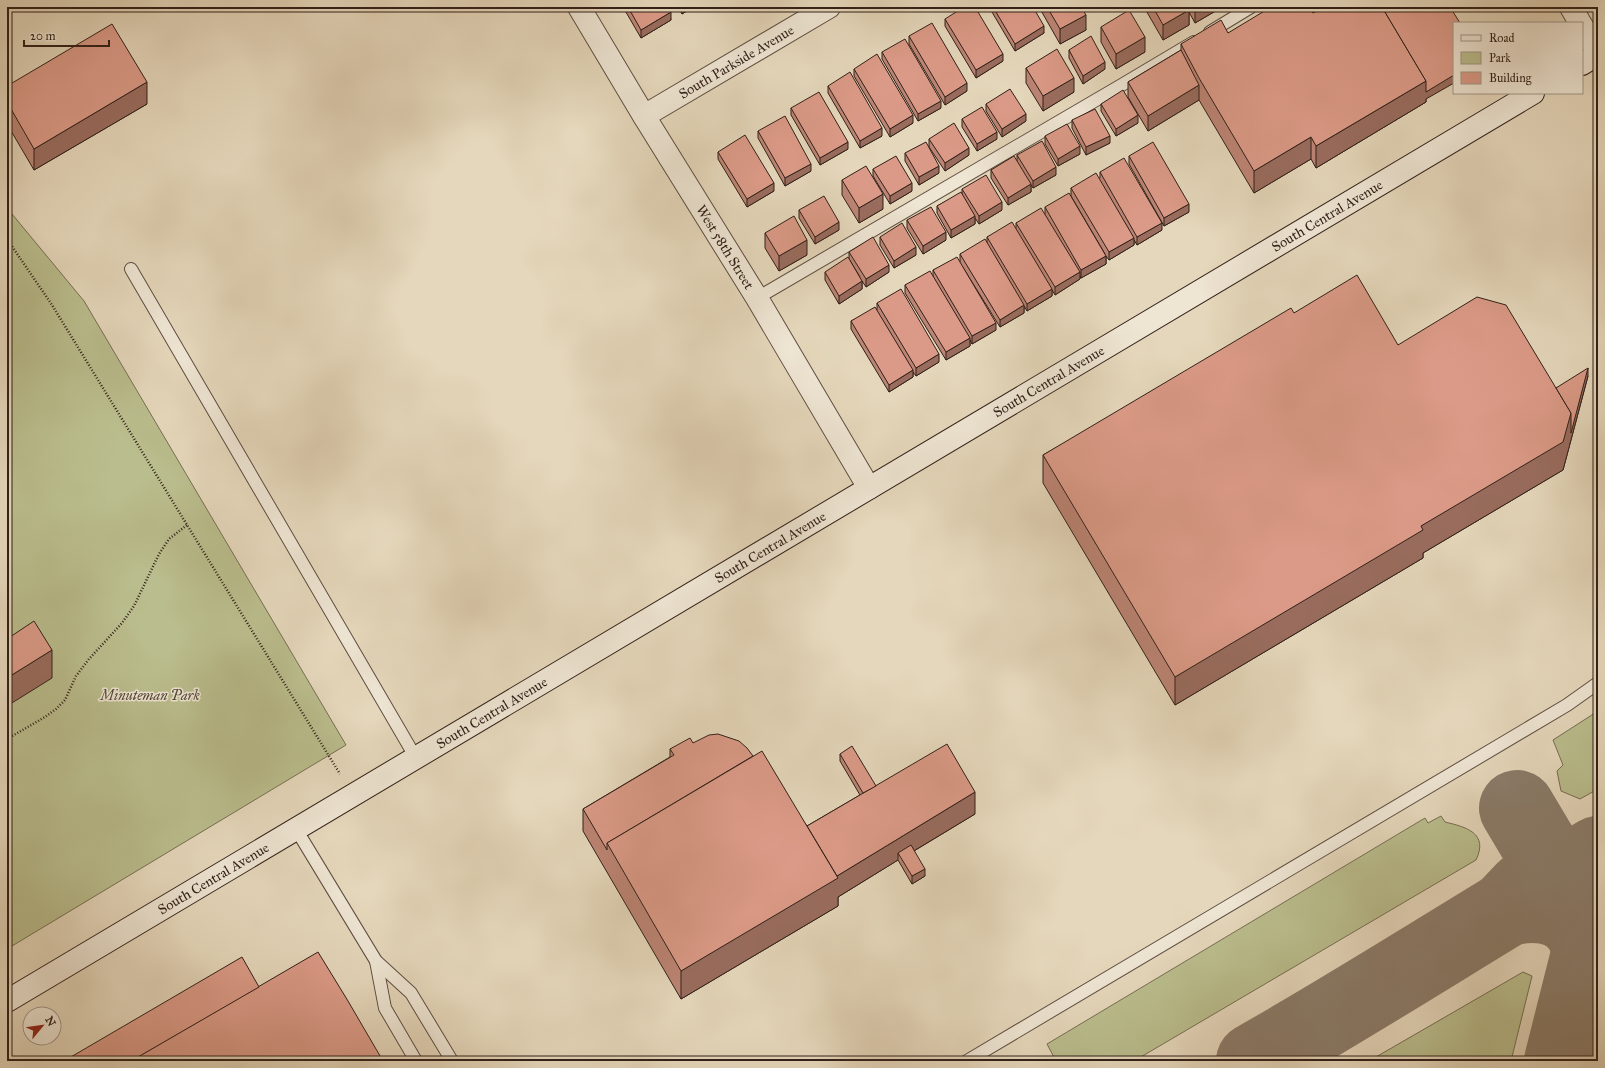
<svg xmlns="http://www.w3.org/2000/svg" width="1605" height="1068" font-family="'IM FELL Great Primer',serif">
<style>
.green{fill:#babd8d;stroke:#766e53}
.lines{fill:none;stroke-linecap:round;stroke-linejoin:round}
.taxiway{stroke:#8b7c6a;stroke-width:76}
.service-casing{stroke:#5e4e42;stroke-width:14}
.minor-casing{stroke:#5e4e42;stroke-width:24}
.secondary-casing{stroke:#312019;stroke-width:24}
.path{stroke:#312019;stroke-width:2.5;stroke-dasharray:1 2;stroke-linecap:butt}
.service{stroke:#eee5d3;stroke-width:12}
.minor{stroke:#eee5d3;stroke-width:22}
.secondary{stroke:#eee5d3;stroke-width:22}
.wall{fill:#bc8474;stroke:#312019}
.shaded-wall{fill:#996c5e;stroke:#312019}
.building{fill:#db9a87;stroke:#312019}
.labels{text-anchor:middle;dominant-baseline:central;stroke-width:3;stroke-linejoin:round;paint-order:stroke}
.street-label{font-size:14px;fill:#312019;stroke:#eee5d3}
.park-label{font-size:14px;font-style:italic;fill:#534736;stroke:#eee5d3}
</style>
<rect width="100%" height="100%" fill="#e5d7bb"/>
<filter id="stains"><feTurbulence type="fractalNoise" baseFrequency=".005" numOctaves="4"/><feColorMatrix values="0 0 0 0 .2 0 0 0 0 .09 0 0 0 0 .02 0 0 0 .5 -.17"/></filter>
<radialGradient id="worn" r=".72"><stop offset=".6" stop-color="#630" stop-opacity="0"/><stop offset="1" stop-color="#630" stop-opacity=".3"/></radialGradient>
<g class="green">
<path d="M7 208 84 301 346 745 7 949Z"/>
<path d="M1598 711V789L1580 799 1561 791 1557 771 1563 765 1553 740Z"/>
<path d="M1441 816 1445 822C1466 827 1489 833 1476 860L1134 1061H1056L1047 1044 1425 818 1428 823Z"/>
<path d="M1523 972 1532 976 1511 1061H1369Z"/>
</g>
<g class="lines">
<g class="taxiway">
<path d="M1517 808 1586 924 1591 938 1590 950 1562 1061"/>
<path d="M1524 890 1507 908C1545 900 1580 907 1590 950L1598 916"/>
<path d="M1254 1061C1370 995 1482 922 1598 854"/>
</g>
<g class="service-casing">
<g id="service">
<path d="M1210 32 1251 7"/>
<path d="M131 269 416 758"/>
<path d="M757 298 1120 86 1194 42"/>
<path d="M296 829 376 961 411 993 452 1061"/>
<path d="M376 961 385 1008 416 1061"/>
<path d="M967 1061 1567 705 1598 683"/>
</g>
</g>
<g class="minor-casing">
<g id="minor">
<path id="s1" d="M579 7 644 116 757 298 869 488"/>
<path d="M1571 7 1580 23"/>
<path d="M1582 26 1598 53"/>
<path id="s2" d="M644 116 829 7"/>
</g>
</g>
<g class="secondary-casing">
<g id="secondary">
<path d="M1582 64 1598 54"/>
<path id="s3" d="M7 1001 1533 93"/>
</g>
</g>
<g class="path">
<path d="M7 239 52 305 340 774"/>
<path d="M7 739 45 717 56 709 65 700 76 676 89 659 122 623 134 606 159 554 169 539 187 525"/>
</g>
<use href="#service" class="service"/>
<use href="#minor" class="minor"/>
<use href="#secondary" class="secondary"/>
</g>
<g class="wall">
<path d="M623 7H668L671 20 641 38Z"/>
<path d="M678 7H693L682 14Z"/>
<path d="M989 7H1033L1044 33 1015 51Z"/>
<path d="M1039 7H1081L1086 30 1060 44Z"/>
<path d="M1144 7H1219V9L1195 23 1189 12V25L1163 40Z"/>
<path d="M1313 13 1426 99V102L1316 168 1311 159 1254 193 1199 100 1148 131 1128 97V82L1181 50V44Z"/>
<path d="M945 19 1003 61 976 78 945 26Z"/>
<path d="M1101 27 1145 52 1116 69 1101 42Z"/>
<path d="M909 36 967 91 945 105 909 44Z"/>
<path d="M1069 50 1105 69 1083 84 1069 58Z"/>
<path d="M882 52 941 108 918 121 882 59Z"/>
<path d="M1026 68 1074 92 1043 111 1026 83Z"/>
<path d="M854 69 913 123 890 137 854 76Z"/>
<path d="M7 86 147 104 34 170 7 124Z"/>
<path d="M828 86 882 136 860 148 828 93Z"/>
<path d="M986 104 1026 121 1002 137 986 111Z"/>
<path d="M1101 104 1138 123 1116 136 1101 111Z"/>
<path d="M791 108 848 149 820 165 791 115Z"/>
<path d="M962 119 997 139 977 151 962 127Z"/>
<path d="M1072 120 1110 143 1086 155 1072 128Z"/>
<path d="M758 131 811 171 785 186 758 138Z"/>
<path d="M1045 136 1080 154 1058 166 1045 144Z"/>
<path d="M929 139 969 155 945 171 929 147Z"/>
<path d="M718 152 774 191 747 207 718 159Z"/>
<path d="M905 153 939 173 919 185 905 161Z"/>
<path d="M1017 155 1056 175 1033 188 1031 185V192L1008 205 991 178V170L1017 161Z"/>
<path d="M1129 156 1189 212 1164 226 1129 164Z"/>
<path d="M873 169 912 191 890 204 873 176Z"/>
<path d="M1100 172 1162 230 1137 245 1134 240V245L1109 260 1106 256V264L1081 278 1080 276V279L1055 295 1052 290V296L1027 311 1024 306V313L1000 327 962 266 996 330 972 344 970 340V346L946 360 905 293V285L933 277V270L960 262V254L987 244V237L1016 228V223L1045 214V207L1105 254 1071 196V188L1100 178Z"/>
<path d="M842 180 883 209 859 223 842 195Z"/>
<path d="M962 189 1002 210 979 224 975 218V224L951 238 937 213V206L962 194Z"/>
<path d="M799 210 839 230 815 244 799 218Z"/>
<path d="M907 220 946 240 923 254 907 228Z"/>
<path d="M765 233 807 255 779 271 765 248Z"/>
<path d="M880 237 916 255 894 268 880 245Z"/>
<path d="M849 252 889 272 866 287 862 281V289L839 304 825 280V272L860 277 849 259Z"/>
<path d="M877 303 939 362 916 376 913 372V377L889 392 851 329V321L877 310Z"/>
<path d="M1294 313 1398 345 1556 388 1588 376 1563 470 1423 553V558L1175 705 1043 483V455Z"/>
<path d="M693 743 753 756 807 826 860 795 840 761V754L876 786 975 814 914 851 925 876 912 884 898 860 838 897V906L681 999 583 831V809L670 757V749Z"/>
</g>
<g class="shaded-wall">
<path d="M682 7H693L682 14Z"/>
<path d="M1085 7H1091L1085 10Z"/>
<path d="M1197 7H1219V9L1195 23V8Z"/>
<path d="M1189 10V25L1163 40V25Z"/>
<path d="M671 12V20L641 38V30Z"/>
<path d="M1086 15V30L1060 44V29Z"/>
<path d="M1044 26V33L1015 51V44Z"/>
<path d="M1145 37V52L1116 69V54Z"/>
<path d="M1003 54V61L976 78V70Z"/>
<path d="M1105 62V69L1083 84V76Z"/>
<path d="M1454 75V83L1426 99V102L1316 168V146L1426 81Z"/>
<path d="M1074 78V92L1043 111V96Z"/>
<path d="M147 82V104L34 170V149Z"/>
<path d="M967 83V91L945 105V97Z"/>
<path d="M1199 85V100L1148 131V116Z"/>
<path d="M941 101V108L918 121V114Z"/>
<path d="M1026 114V121L1002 137V129Z"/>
<path d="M913 115V123L890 137V129Z"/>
<path d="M1138 115V123L1116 136V129Z"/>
<path d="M882 128V136L860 148V141Z"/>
<path d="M997 132V139L977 151V144Z"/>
<path d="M1110 136V143L1086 155V147Z"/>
<path d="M1311 137V159L1254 193V171Z"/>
<path d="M848 142V149L820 165V158Z"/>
<path d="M1080 146V154L1058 166V159Z"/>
<path d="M969 148V155L945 171V163Z"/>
<path d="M811 164V171L785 186V178Z"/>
<path d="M939 166V173L919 185V177Z"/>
<path d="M1056 167V175L1033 188V181Z"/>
<path d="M774 183V191L747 207V199Z"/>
<path d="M912 183V191L890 204V196Z"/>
<path d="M1031 184V192L1008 205V198Z"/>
<path d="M883 194V209L859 223V208Z"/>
<path d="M1002 202V210L979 224V216Z"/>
<path d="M1189 204V212L1164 226V218Z"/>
<path d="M975 216V224L951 238V230Z"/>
<path d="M839 222V230L815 244V237Z"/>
<path d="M1162 223V230L1137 245V237Z"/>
<path d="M946 232V240L923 254V246Z"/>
<path d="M1134 238V245L1109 260V252Z"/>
<path d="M807 240V255L779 271V256Z"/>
<path d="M916 247V255L894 268V261Z"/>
<path d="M1106 256V264L1081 278V270Z"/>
<path d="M889 265V272L866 287V279Z"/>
<path d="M1080 272V279L1055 295V287Z"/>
<path d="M862 281V289L839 304V296Z"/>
<path d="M1052 289V296L1027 311V304Z"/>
<path d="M1024 305V313L1000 327V320Z"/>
<path d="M996 323V330L972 344V336Z"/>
<path d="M970 338V346L946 360V352Z"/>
<path d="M939 354V362L916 376V368Z"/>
<path d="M1588 368V376L1563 470 1423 553V558L1175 705V677L1421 526 1571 413Z"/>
<path d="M913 370V377L889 392V385Z"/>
<path d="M52 650V678L7 706V678Z"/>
<path d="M975 792V814L902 858 898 853V860L838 897V906L681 999V971Z"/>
<path d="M925 869V876L912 884V876Z"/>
</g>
<g class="building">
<path d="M628 7H668L671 12 641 30Z"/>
<path d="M964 7H975L1003 54 976 70 945 19Z"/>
<path d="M993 7H1033L1044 26 1015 44Z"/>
<path d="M1047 7H1081L1086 15 1060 29Z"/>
<path d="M1153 7H1187L1189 10 1163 25Z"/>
<path d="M1271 7H1309L1313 13 1324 7H1382L1426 81 1316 146 1311 137 1254 171 1199 78 1181 44 1221 20 1228 33Z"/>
<path d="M1382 7H1450L1460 23H1454V75L1426 92V81Z"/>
<path d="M1129 10 1145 37 1116 54 1101 27Z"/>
<path d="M932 23 967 83 945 97 909 36Z"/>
<path d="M112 24 147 82 34 149 7 102V86Z"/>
<path d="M1091 36 1105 62 1083 76 1069 50Z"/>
<path d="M905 39 941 101 918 114 882 52Z"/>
<path d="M1057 49 1074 78 1043 96 1026 68Z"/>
<path d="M1181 50 1199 85 1148 116 1128 82Z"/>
<path d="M877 54 913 115 890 129 854 69Z"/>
<path d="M850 72 882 128 860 141 828 86Z"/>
<path d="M1010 89 1026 114 1002 129 986 104Z"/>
<path d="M1123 90 1138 115 1116 129 1101 104Z"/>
<path d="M819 92 848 142 820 158 791 108Z"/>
<path d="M982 107 997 132 977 144 962 119Z"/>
<path d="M1095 109 1110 136 1086 147 1072 120Z"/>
<path d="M785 116 811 164 785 178 758 131Z"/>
<path d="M954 123 969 148 945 163 929 139Z"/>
<path d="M1067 124 1080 146 1058 159 1045 136Z"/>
<path d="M745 135 774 183 747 199 718 152Z"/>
<path d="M1042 141 1056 167 1033 181 1017 155Z"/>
<path d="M926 142 939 166 919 177 905 153Z"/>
<path d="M1153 142 1189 204 1164 218 1129 156Z"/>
<path d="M896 156 912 183 890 196 873 169Z"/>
<path d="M1014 156 1031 184 1008 198 991 170Z"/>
<path d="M1124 158 1162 223 1137 237 1100 172Z"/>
<path d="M866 166 883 194 859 208 842 180Z"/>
<path d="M1096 173 1134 238 1109 252 1071 188Z"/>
<path d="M986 175 1002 202 979 216 962 189Z"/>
<path d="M961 192 975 216 951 230 937 206Z"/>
<path d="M1069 193 1106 256 1081 270 1045 207Z"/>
<path d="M824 196 839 222 815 237 799 210Z"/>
<path d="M931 207 946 232 923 246 907 220Z"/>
<path d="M1041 208 1080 272 1055 287 1016 223Z"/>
<path d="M794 216 807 240 779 256 765 233Z"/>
<path d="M1012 222 1052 289 1027 304 987 237Z"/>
<path d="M902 223 916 247 894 261 880 237Z"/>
<path d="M873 237 889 265 866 279 849 252Z"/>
<path d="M985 239 1024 305 1000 320 960 254Z"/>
<path d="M848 257 862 281 839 296 825 272Z"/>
<path d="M957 257 996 323 972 336 933 270Z"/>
<path d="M930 271 970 338 946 352 905 285Z"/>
<path d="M1357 275 1398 345 1477 297 1506 305 1571 413 1563 442 1421 526 1423 530 1175 677 1043 455 1291 308 1294 313Z"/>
<path d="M901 289 939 354 916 368 877 303Z"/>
<path d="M875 307 913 370 889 385 851 321Z"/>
<path d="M1588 368 1571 433V413L1556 388Z"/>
<path d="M34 621 52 650 7 678V639Z"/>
<path d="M718 734 739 741 747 748 753 756 607 843V850L583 809 674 755 670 749 690 738 693 743 709 735Z"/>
<path d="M947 744 975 792 837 876 807 826Z"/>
<path d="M852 746 876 786 863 793 840 754Z"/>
<path d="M762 751 838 878 681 971 607 843Z"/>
<path d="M911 845 925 869 912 876 898 853Z"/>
<path d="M318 952 348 1001 383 1061H131Z"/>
<path d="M242 957 259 987 131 1061H64Z"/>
</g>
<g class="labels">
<g class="street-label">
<text stroke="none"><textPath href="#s2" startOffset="107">South Parkside Avenue</textPath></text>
<text stroke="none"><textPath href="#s3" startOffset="1536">South Central Avenue</textPath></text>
<text stroke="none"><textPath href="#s1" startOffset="281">West 58th Street</textPath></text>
<text stroke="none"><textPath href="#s3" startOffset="1212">South Central Avenue</textPath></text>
<text stroke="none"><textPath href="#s3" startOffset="888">South Central Avenue</textPath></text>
<text stroke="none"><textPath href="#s3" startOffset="564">South Central Avenue</textPath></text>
<text stroke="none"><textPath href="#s3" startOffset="240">South Central Avenue</textPath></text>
</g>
<g class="park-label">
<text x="150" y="695">Minuteman Park</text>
</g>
</g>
<rect width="1605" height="1068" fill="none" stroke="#e5d7bb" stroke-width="24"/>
<rect x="8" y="8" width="1589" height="1052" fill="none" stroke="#312019" stroke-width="2"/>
<rect x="12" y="12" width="1581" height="1044" fill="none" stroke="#312019"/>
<rect x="1453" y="22" width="130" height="72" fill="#eee5d3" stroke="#a29689"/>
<rect x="1461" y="35" width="20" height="6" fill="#eee5d3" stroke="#a29689"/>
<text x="1489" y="42" font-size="12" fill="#312019">Road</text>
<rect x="1461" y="52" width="20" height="12" fill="#babd8d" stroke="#a29689"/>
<text x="1489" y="62" font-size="12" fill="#312019">Park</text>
<rect x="1461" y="72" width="20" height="12" fill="#db9a87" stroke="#a29689"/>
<text x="1489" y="82" font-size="12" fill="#312019">Building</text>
<g transform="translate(42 1026) rotate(61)"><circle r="19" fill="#eee5d3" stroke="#a29689"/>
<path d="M0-3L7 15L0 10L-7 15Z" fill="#8f2418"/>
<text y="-6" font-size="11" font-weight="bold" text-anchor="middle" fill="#312019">N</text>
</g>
<path d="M24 40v6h85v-6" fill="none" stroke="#312019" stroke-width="2"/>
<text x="30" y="40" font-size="12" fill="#312019" stroke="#eee5d3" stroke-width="3" paint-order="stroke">20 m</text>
<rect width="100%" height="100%" filter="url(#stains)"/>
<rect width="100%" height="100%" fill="url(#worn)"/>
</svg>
